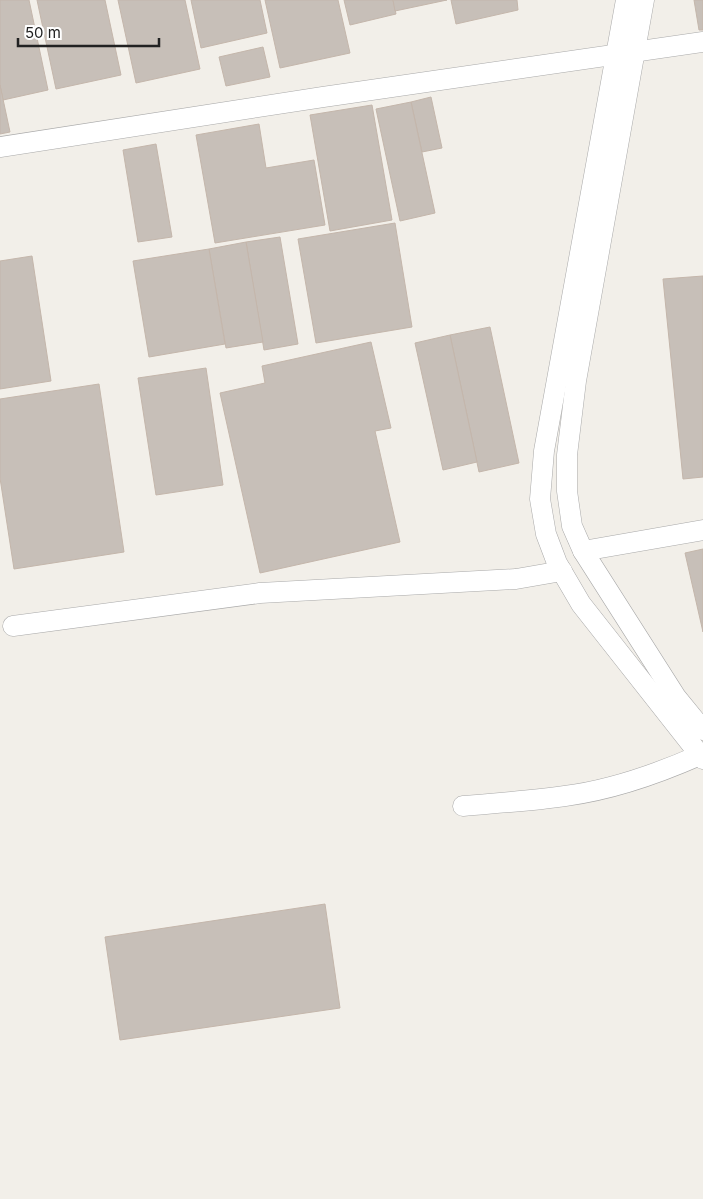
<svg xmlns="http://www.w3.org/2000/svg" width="703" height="1199" font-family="Inter,sans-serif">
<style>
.building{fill:#c7bfb8;stroke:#c4b6ab}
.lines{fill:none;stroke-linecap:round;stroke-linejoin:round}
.minor-casing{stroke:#a9a9a9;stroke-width:21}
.minor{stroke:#fff;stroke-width:20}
</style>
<rect width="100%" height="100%" fill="#f2efe9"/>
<g class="building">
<path d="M0 0H29L48 90 3 100 0 85Z"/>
<path d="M37 0H105L121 75 56 89Z"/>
<path d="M118 0H185L200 69 136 83Z"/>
<path d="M191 0H260L267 33 201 48Z"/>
<path d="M265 0H338L350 53 280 68Z"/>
<path d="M344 0H393L396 14 350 25Z"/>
<path d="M393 0H447L395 11Z"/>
<path d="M451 0H517L518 10 456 24Z"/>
<path d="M694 0H703V30H699Z"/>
<path d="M263 47 270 77 226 86 219 57Z"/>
<path d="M0 85 10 132 0 134Z"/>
<path d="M431 97 442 148 422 152 411 102Z"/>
<path d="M411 102 435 213 400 221 376 109Z"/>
<path d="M372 105 392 220 330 231 310 115Z"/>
<path d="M259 124 266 168 314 160 325 225 215 243 196 135Z"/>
<path d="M156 144 172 237 138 242 123 150Z"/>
<path d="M395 223 412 327 316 343 298 239Z"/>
<path d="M280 237 298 344 264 350 246 242Z"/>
<path d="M246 242 263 342 226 348 209 249Z"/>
<path d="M209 249 225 344 149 357 133 261Z"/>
<path d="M32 256 51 381 0 389V261Z"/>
<path d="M703 276V477L683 479 663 279Z"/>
<path d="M490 327 519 463 479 472 450 335Z"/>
<path d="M450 335 477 462 443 470 415 343Z"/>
<path d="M371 342 391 428 375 431 400 542 260 573 220 393 265 383 262 366Z"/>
<path d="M206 368 223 485 156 495 138 378Z"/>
<path d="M99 384 124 552 14 569 0 478V399Z"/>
<path d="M703 549V632L685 553Z"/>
<path d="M325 904 340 1008 120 1040 105 937Z"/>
</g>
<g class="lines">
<g class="minor-casing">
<g id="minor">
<path d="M626 0 544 451 540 499 546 534 557 563 581 604 703 759"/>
<path d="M644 0 576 381 567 455V491L572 526 583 551 676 697 703 730"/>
<path d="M0 147 323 97 703 42"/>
<path d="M583 551 703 530"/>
<path d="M13 626 260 593 516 579 562 571"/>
<path d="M463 806C497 803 531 801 565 796 612 790 657 774 700 755"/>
</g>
</g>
<use href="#minor" class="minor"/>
</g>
<path d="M18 38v8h141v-8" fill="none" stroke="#222222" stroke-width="2.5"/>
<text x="25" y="38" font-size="15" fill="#222222" stroke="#ffffff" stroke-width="4" paint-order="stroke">50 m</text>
</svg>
